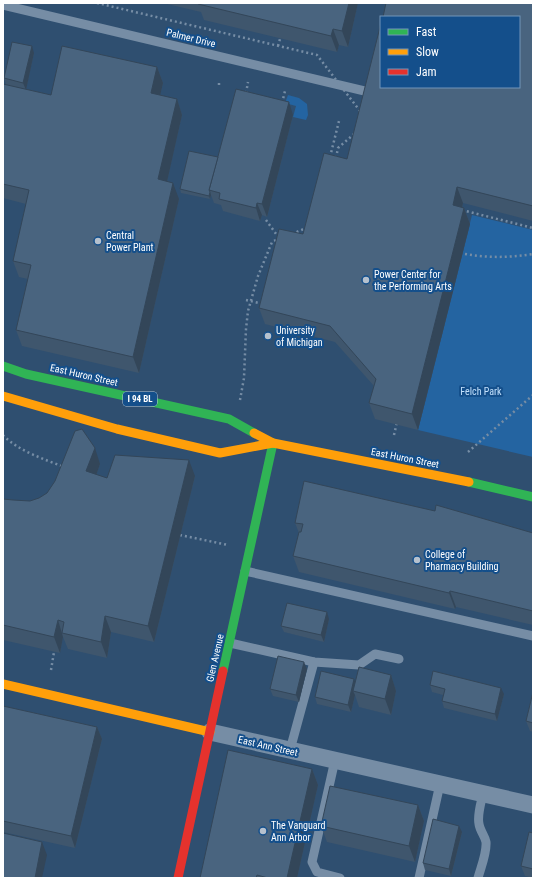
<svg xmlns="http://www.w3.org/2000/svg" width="536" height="881" font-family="'Roboto Condensed',sans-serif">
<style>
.green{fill:#2464a1}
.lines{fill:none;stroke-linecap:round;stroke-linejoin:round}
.path{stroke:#768da5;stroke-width:2.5;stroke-dasharray:2 3;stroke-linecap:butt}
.lane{stroke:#768da5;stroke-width:9}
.street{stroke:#768da5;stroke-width:17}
.fast{stroke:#30b455;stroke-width:9}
.slow{stroke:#ff9f0a;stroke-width:9}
.jam{stroke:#e5322d;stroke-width:9}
.path-bridge{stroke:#768da5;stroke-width:2.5;stroke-dasharray:2 3;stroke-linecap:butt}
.wall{fill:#3f566d}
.shaded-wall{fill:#334659}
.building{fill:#49647f;stroke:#334659}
.poi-dot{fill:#b6c1cd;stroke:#144f8b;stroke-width:1.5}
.labels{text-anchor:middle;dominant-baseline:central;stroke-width:4;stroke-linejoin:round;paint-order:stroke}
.shield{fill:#144f8b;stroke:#b8cadc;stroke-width:1}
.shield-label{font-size:9px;font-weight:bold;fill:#fff}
.street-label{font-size:10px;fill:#fff;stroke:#144f8b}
.poi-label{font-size:10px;fill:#fff;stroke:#144f8b;text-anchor:start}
.park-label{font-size:10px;fill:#c2e0fc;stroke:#144f8b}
</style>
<rect width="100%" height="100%" fill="#2f4f70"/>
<g class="green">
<path d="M288 95 299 98 307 104 308 115 306 120 293 117 296 106 285 103Z"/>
<path d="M472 215 533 230V457L418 430Z"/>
</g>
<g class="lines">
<g class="path">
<path d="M278 46 280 39"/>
<path d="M219 85V82"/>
<path d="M246 93 248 82"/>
<path d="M282 103 285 91"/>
<path d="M330 157 339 121"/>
<path d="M336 158 338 148 354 134"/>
<path d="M462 210 533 228"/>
<path d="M266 220 279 238"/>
<path d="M292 234 306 228"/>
<path d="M460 253C485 258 508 258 533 254"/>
<path d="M246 300 263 304"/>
<path d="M240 400 244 378 246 329 248 311 258 276 272 242 280 238"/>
<path d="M3 435C18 451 44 459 64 467"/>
<path d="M394 435 397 422"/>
<path d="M468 452 533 395"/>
<path d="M180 535 228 545"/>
<path d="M51 670 54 652"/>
</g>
<g class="lane">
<path d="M3 5 373 93"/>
<path d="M245 571 533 636"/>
<path d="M230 643 314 662 359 665 375 654 399 659"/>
<path d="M290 750 314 662"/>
<path d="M335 760 312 862 317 872 340 878"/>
<path d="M419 878 440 784"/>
<path d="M478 878C481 867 487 853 486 842 485 836 480 831 479 824 477 815 481 803 483 794"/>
</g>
<path class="street" d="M210 732 533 805"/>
<g class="fast">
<path d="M3 366 26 374 229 419 254 433"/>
<path d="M469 482 533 497"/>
<path d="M223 671 273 443"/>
</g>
<g class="slow">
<path d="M3 396 117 429 220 453 273 443"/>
<path d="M254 433 273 443 469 482"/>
<path d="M3 684 210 732"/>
</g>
<path class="jam" d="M178 878 223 671"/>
<path class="path-bridge" d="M97 3 317 55 360 111"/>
</g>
<g class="wall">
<path d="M163 3H358L348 47 339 45 337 52 204 20 201 12Z"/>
<path d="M533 3V221L463 203 462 208H464L470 224 418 430 375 419 369 403 374 386 335 342 265 324 259 308 347 159Z"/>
<path d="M34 53 26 89 51 95 157 67 163 83 160 95 177 99 182 115 167 181 179 199 139 373 22 346 16 330 28 279 19 277 13 261 26 204 3 198V84L6 85 4 78Z"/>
<path d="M293 115 267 217 262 215 260 221 223 211 221 205 214 203 211 195 210 199 181 193 180 189 218 157Z"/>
<path d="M100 464 96 475 107 478 195 476 154 642 111 632 107 658 68 649 63 637 60 653 3 640V499L13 500 30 501 39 498Z"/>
<path d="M295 523 533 533V625L456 607 455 609 299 572 293 556 299 533Z"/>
<path d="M329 619 324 642 284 632 281 626Z"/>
<path d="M307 669 299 702 273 696 270 689Z"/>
<path d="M391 675 396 691 391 715 359 707 355 695 351 712 317 704 315 697 355 682Z"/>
<path d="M430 685 504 694 497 721 444 708 442 701 443 695 432 692Z"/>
<path d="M533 692V732L530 731 526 721Z"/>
<path d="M3 706 97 727 102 739 75 848 3 832Z"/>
<path d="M312 769 318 785 297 878H200Z"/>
<path d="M418 805 424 821 415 862 327 842 321 826Z"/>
<path d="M462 832 451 876 425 870 423 863Z"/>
<path d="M533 833V878L525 876 521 866Z"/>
</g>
<g class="shaded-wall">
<path d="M349 3H358L348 47 342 31Z"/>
<path d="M333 29 339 45 337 52 331 36Z"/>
<path d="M32 46 34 53 26 90 23 83Z"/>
<path d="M157 67 163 83 157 109 151 93Z"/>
<path d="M177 99 182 115 164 195 158 179Z"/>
<path d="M289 102 293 115 267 217 262 204Z"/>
<path d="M173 183 179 199 139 373 133 357Z"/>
<path d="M457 187 463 203 459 221 453 205Z"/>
<path d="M210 192 211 195 210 199 209 196Z"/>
<path d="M257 203 262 215 260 221 256 208Z"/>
<path d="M464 208 470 224 418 430 412 414Z"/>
<path d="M95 448 100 464 92 487 86 471Z"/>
<path d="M189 460 195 476 154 642 148 626Z"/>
<path d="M450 591 456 607 455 609 449 593Z"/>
<path d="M327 612 329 619 324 642 321 635Z"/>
<path d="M105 616 111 632 107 658 101 642Z"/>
<path d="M58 620 63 637 60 653 54 637Z"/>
<path d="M304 662 307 669 299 702 296 695Z"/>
<path d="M391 675 396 691 391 715 385 699Z"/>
<path d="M354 679 357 686 353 691 355 695 351 712 348 705Z"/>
<path d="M501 688 504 694 497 721 495 714Z"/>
<path d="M97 727 102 739 75 848 71 836Z"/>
<path d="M312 769 318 785 297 878H287Z"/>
<path d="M418 805 424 821 415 862 409 846Z"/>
<path d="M459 826 462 832 451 876 449 869Z"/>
<path d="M42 842 47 855 42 878H35Z"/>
</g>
<g class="building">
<path d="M198 3H349L342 31 333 29 331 36 198 4Z"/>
<path d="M386 3H533V206L457 187 453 205 464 208 412 414 369 403 376 379 330 326 259 308 279 229 303 234 324 153 347 159 381 23V87H519V17H383Z"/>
<path d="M12 42 32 46 23 83 4 78Z"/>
<path d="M62 46 157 67 151 93 177 99 158 179 173 183 133 357 16 330 31 265 13 261 29 190 3 184V84L51 95Z"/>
<path d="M236 89 289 102 262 204 257 203 256 208 219 199 220 193 209 190Z"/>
<path d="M189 151 218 157 209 190 210 192 209 196 180 189Z"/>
<path d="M82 429 95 448 86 471 107 478 115 455 189 460 148 626 105 616 101 642 62 633 64 622 58 620 54 637 3 625V499L13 500 30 501 39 498 47 493 55 481 75 431Z"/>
<path d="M304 481 435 511 436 505 533 533V611L450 591 449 593 293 556 299 532H301L303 524 295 523Z"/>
<path d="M287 603 327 612 321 635 281 626Z"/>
<path d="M278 656 304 662 296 695 270 689Z"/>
<path d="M359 667 391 675 385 699 353 691Z"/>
<path d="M321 671 354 679 348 705 315 697Z"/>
<path d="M433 671 501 688 495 714 442 701 445 689 430 685Z"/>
<path d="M533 692V723L526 721Z"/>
<path d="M3 706 97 727 71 836 3 821Z"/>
<path d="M228 750 312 769 287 878H268L257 875 256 878H200Z"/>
<path d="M330 786 418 805 409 846 321 826Z"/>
<path d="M433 819 459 826 449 869 423 863Z"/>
<path d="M529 832 533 833V869L521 866Z"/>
<path d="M3 833 42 842 35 878H3Z"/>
</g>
<g class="poi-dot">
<circle cx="98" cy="241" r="4"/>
<circle cx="366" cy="280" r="4"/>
<circle cx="268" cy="336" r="4"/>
<circle cx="417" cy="560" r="4"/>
<circle cx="263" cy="831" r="4"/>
</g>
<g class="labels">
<rect class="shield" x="123" y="392" width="34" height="14" rx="3"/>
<g class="shield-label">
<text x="140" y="399">I 94 BL</text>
</g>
<g class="street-label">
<text transform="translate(191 38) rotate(14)">Palmer Drive</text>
<text transform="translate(84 375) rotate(13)">East Huron Street</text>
<text transform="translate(405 458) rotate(11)">East Huron Street</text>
<text transform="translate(215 658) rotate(-77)">Glen Avenue</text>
<text transform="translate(268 746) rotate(13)">East Ann Street</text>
</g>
<g class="poi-label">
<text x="106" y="235">Central<tspan x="106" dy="12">Power Plant</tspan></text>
<text x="374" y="274">Power Center for<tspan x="374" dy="12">the Performing Arts</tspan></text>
<text x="276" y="330">University<tspan x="276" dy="12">of Michigan</tspan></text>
<text x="425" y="554">College of<tspan x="425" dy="12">Pharmacy Building</tspan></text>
<text x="271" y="825">The Vanguard<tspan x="271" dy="12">Ann Arbor</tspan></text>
</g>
<g class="park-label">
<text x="481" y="391">Felch Park</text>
</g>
</g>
<rect width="536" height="881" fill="none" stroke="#ffffff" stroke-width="8"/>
<rect x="380" y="16" width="140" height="72" fill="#144f8b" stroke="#7295b9"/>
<rect x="388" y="29" width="20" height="6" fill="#30b455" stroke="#7295b9"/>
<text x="416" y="36" font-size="12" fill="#ffffff">Fast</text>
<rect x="388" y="49" width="20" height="6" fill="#ff9f0a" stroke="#7295b9"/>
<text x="416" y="56" font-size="12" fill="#ffffff">Slow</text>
<rect x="388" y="69" width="20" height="6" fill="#e5322d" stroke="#7295b9"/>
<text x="416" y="76" font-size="12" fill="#ffffff">Jam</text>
</svg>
